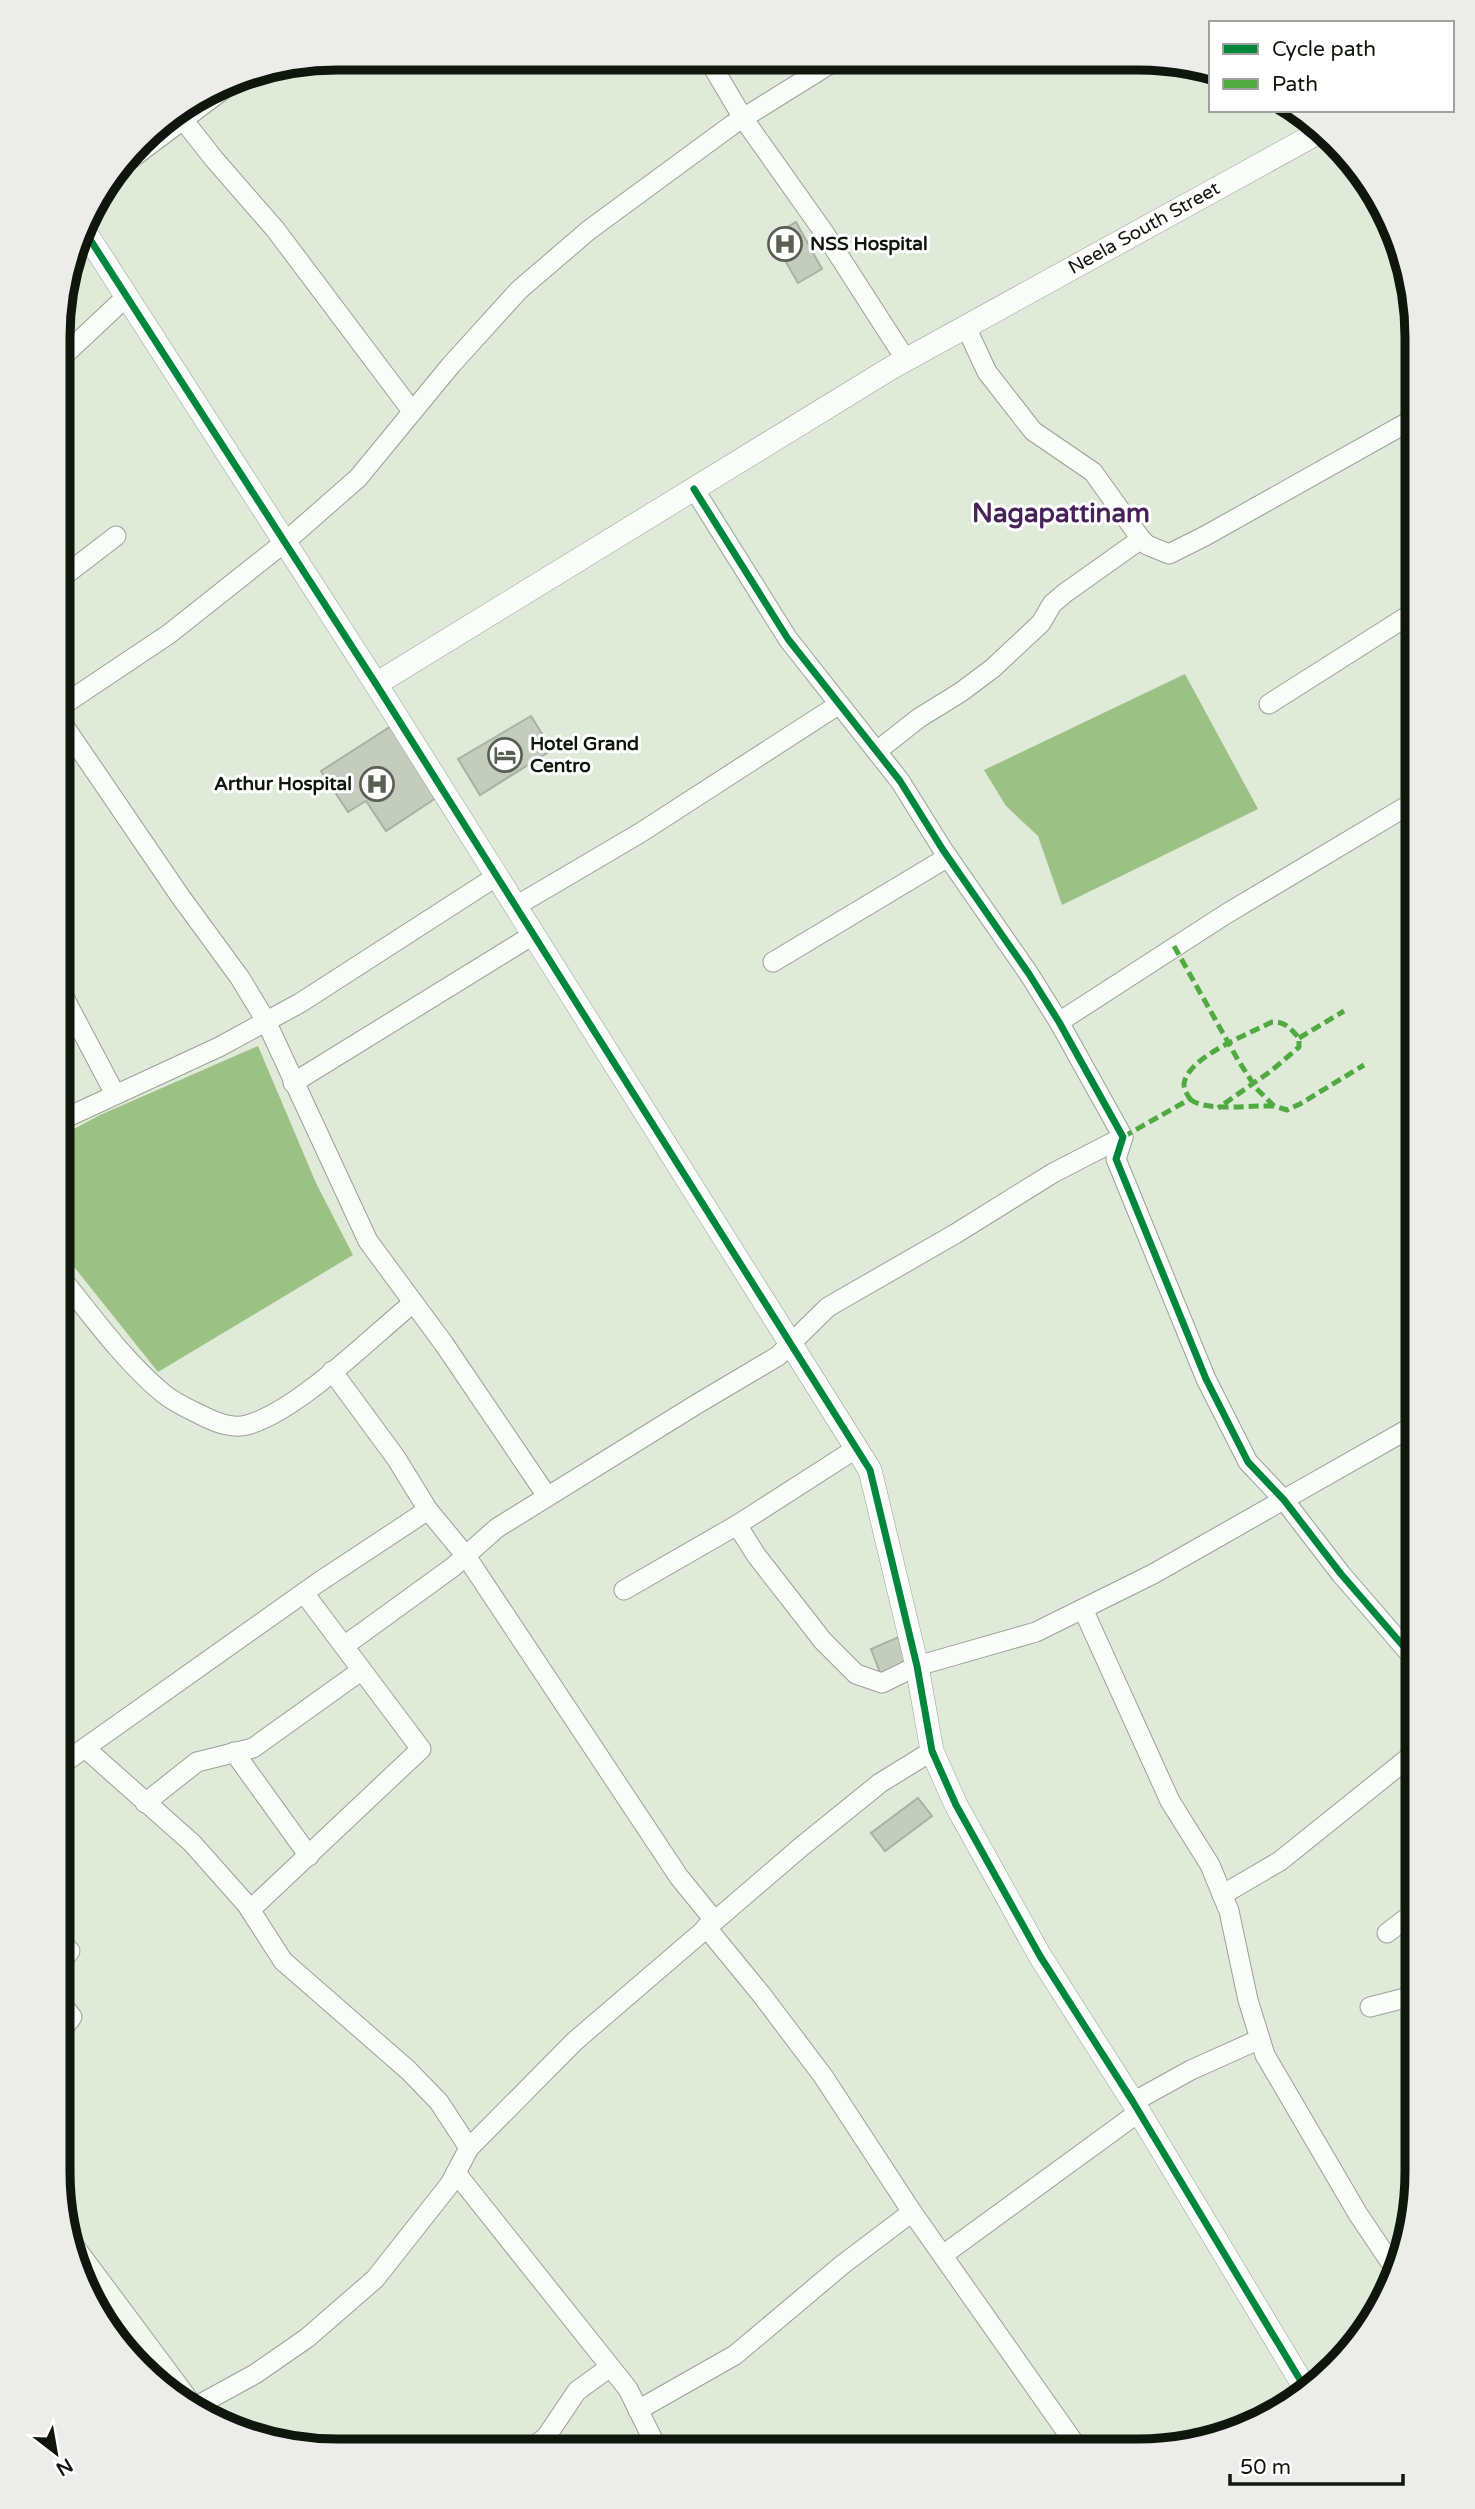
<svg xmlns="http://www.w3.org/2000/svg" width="1475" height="2509" font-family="'Varela Round',sans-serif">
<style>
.water{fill:#9cc184}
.building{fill:#c4ccbe;stroke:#a9b1a4;stroke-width:2}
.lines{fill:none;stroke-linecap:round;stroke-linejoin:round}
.minor-casing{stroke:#99a294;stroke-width:21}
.tertiary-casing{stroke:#99a294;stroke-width:24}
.secondary-casing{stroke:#99a294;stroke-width:28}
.minor{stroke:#fafcf9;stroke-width:19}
.tertiary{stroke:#fafcf9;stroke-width:23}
.secondary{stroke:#f3f7f0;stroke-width:26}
.quiet{stroke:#51a941;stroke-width:5;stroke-dasharray:10 5;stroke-linecap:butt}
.cycleway-casing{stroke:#fff;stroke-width:11}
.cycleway{stroke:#00873e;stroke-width:7}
.labels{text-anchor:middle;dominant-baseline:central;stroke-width:6;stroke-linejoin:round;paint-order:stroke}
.street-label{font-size:19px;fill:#0f160b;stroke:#fff}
.poi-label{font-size:19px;font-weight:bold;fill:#0f160b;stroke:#fff;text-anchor:start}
.district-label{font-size:26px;font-weight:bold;fill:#472258;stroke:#fff}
.rim{fill:none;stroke:#0f160b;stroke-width:9}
</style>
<rect width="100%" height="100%" fill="#dfead9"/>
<g class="water">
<path d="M1185 674 1258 809 1062 905 1038 836 1006 806 984 770Z"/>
<path d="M258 1046 316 1183 353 1255 158 1372 59 1248V1137L100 1115Z"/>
</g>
<g class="building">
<path d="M796 222 822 269 798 283 771 236Z"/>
<path d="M1417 623V643L1409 628Z"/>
<path d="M531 716 552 750 480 795 458 759Z"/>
<path d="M393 725 439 796 386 831 366 801 348 812 321 771Z"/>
<path d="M901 1636 912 1662 881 1675 871 1649Z"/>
<path d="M918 1798 932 1816 885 1851 871 1833Z"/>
</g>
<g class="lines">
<g class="minor-casing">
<g id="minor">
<path d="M708 59 743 118 823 231 906 360"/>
<path d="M177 112 214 159 275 229 412 411"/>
<path d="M124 164 240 77"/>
<path d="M966 327 987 372 1033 431 1093 472 1141 539 1147 545 1169 554 1205 536 1417 417"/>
<path d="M60 359 127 296"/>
<path d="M694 489 788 639 900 781 943 850 1029 974 1059 1022 1123 1137 1116 1159 1206 1379 1248 1462 1284 1500 1341 1574 1417 1662"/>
<path d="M60 579 116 536"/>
<path d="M1269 704 1417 610"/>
<path d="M60 707 169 634 285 542 358 478 451 365 519 290 589 230 732 125 838 59"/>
<path d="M60 720 180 896 240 978 266 1021 368 1241 444 1344 547 1496"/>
<path d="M877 751 919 718 961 692 993 668 1041 623 1052 604 1065 593 1141 539"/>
<path d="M516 906 640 833 838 705"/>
<path d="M773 962 948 857"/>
<path d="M59 988 115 1094"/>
<path d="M1059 1022 1226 914 1417 800"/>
<path d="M293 1083 533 935"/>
<path d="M59 1121 219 1047 300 1003 497 876"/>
<path d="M59 1275C92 1316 124 1361 164 1394 175 1403 189 1409 201 1415 215 1422 231 1429 247 1425 298 1411 370 1338 413 1303"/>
<path d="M332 1371 396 1458 428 1510 466 1556 679 1877 714 1920"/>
<path d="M737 1525 756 1555 823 1641 856 1674 882 1683 917 1666 1036 1632 1153 1574 1417 1424"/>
<path d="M624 1590 737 1525 857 1448"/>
<path d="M1083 1609 1170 1801 1210 1865 1229 1911 1248 2000 1265 2055 1358 2214 1397 2272"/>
<path d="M344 1646 453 1567 497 1528 697 1404 778 1356 828 1307 955 1234 1053 1173 1123 1137"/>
<path d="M85 1748 192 1843 247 1905 283 1961 408 2070 439 2102 469 2148"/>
<path d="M234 1752 309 1856"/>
<path d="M58 1767 319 1582 428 1510"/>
<path d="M145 1803 197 1762 253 1748 362 1670"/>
<path d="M1222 1895 1280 1861 1417 1751"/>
<path d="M250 1910 421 1749 304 1593"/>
<path d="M706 1927 761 1994 823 2076 912 2212 1080 2451"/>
<path d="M1387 1933 1417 1910"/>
<path d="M58 1966 70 1951 58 1941"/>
<path d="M1370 2007 1409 1997 1417 1992"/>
<path d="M58 2035 72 2017 58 1999"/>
<path d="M1133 2102 1191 2070 1260 2039"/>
<path d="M456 2173 628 2389 658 2450"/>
<path d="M943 2255 1139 2112"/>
<path d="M193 2408 255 2374 307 2338 375 2279 450 2184 469 2148 575 2041 801 1847 880 1783 932 1751"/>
<path d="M638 2410 735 2355 842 2265 912 2212"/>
<path d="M1269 2416 1307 2393"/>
<path d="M529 2450 546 2437 577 2391 610 2367"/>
</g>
</g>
<g class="tertiary-casing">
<g id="tertiary">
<path d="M82 227 376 684 870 1470 917 1666 932 1751 956 1805 1040 1956 1133 2102 1308 2393"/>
<path d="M376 684 891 368 1323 130"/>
</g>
</g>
<g class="secondary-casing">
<path id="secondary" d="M73 2250 190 2407"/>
</g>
<use href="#minor" class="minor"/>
<use href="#tertiary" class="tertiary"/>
<use href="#secondary" class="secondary"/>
<g class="quiet">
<path d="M1174 946 1238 1060 1256 1088 1274 1106 1287 1110 1300 1104 1364 1065"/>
<path d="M1299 1038 1344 1011"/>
<path d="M1190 1099C1204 1112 1252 1105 1274 1106"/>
<path d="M1123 1137 1190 1099C1187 1094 1184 1090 1184 1084 1187 1057 1249 1034 1272 1022 1285 1021 1290 1028 1299 1038V1047L1271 1071 1218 1108"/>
</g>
<g class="cycleway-casing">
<g id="cycleway">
<path d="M82 227 376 684 870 1470 917 1666 932 1751 956 1805 1040 1956 1133 2102 1308 2393"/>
<path d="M694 489 788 639 900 781 943 850 1029 974 1059 1022 1123 1137 1116 1159 1206 1379 1248 1462 1284 1500 1341 1574 1417 1662"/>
</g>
</g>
<use href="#cycleway" class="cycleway"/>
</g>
<defs>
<g id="hospital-ring" transform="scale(1.75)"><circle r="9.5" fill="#fff" stroke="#586053" stroke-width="1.5"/><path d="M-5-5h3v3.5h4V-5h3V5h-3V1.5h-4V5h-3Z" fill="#586053"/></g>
<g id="hotel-ring" transform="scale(1.75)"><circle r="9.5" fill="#fff" stroke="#586053" stroke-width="1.5"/><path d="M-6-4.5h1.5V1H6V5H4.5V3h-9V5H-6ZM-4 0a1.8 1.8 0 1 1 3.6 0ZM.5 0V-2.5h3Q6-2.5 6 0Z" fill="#586053"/></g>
</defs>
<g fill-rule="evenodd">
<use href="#hospital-ring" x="785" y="244"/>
<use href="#hotel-ring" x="505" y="755"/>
<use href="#hospital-ring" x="377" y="784"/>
</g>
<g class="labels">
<g class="street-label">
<text transform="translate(1144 228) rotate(-29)">Neela South Street</text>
</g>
<g class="poi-label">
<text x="810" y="244">NSS Hospital</text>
<text x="530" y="744">Hotel Grand<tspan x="530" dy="22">Centro</tspan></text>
<text x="352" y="784" text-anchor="end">Arthur Hospital</text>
</g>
<g class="district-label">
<text x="1061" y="513">Nagapattinam</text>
</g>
</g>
<path d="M0 0H1475V2509H0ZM337 70H1138A267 267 0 0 1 1405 337V2172A267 267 0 0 1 1138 2439H337A267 267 0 0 1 70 2172V337A267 267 0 0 1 337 70Z" fill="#ececeb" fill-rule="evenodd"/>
<path class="rim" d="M337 70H1138A267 267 0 0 1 1405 337V2172A267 267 0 0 1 1138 2439H337A267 267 0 0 1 70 2172V337A267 267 0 0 1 337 70Z"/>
<rect x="1209" y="21" width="245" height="91" fill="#ffffff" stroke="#9fa29d" stroke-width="2"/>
<rect x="1223" y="44" width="35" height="10" fill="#00873e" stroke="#9fa29d" stroke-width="2"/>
<text x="1272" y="56" font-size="21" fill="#0f160b">Cycle path</text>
<rect x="1223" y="79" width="35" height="10" fill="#51a941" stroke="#9fa29d" stroke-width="2"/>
<text x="1272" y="91" font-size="21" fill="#0f160b">Path</text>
<g transform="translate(56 2453) rotate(149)" stroke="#ffffff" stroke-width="5" paint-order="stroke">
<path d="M0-5L12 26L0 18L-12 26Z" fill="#0f160b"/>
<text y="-10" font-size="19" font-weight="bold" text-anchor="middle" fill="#0f160b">N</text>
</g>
<path d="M1230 2474v10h173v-10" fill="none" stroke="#0f160b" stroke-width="3.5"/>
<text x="1240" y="2474" font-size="21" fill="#0f160b" stroke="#ffffff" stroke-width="5" paint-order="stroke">50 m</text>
</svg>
